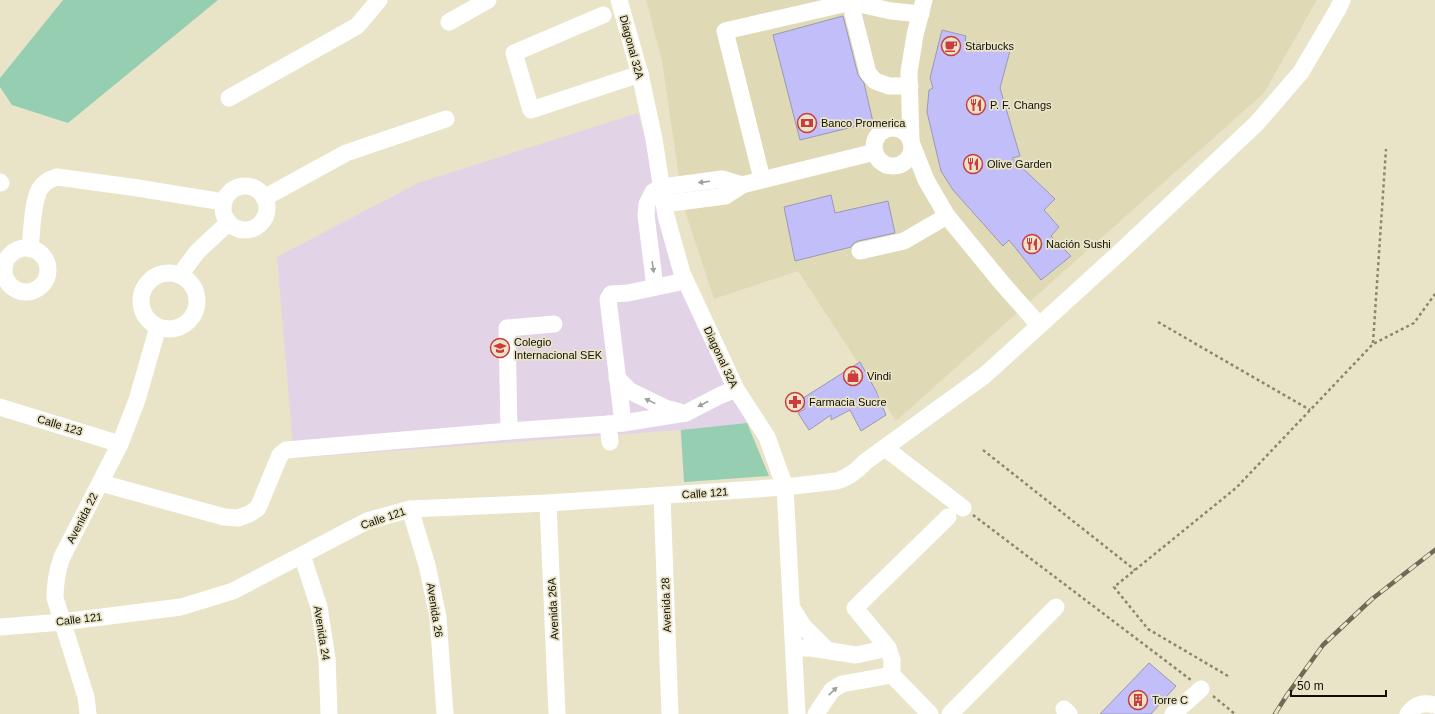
<svg xmlns="http://www.w3.org/2000/svg" width="1435" height="714" font-family="Arial,sans-serif">
<style>
.built{fill:#dfdab5}
.education{fill:#e3d3e6}
.green{fill:#96ceb2}
.building{fill:#c1befa;stroke:#9a99b3}
.lines{fill:none;stroke-linecap:round;stroke-linejoin:round}
.path{stroke:#8a8672;stroke-width:2.5;stroke-dasharray:3 3;stroke-linecap:butt}
.minor{stroke:#fff;stroke-width:17}
.rail-casing{stroke:#6d6a58;stroke-width:4.5}
.rail{stroke:#e9e4c7;stroke-width:3;stroke-dasharray:9;stroke-linecap:butt}
.oneway{fill:#9f9f9b}
.labels{text-anchor:middle;dominant-baseline:central;stroke-width:3.5;stroke-linejoin:round;paint-order:stroke}
.poi-label{font-size:11px;fill:#100f05;stroke:#e9e4c7;text-anchor:start}
.street-label{font-size:11px;fill:#100f05;stroke:#e9e4c7}
</style>
<rect width="100%" height="100%" fill="#e9e4c7"/>
<path class="built" d="M646 0H1317L1264 93 896 421 798 271 714 299 683 205 662 61Z"/>
<path class="education" d="M638 113 684 273 769 476 684 482 680 430 294 458 277 257 418 183Z"/>
<g class="green">
<path d="M63 0H218L68 123 12 105 0 87V78Z"/>
<path d="M747 423 769 476 684 482 681 430Z"/>
</g>
<g class="building">
<path d="M843 16 858 75 864 83 873 122 800 140 773 35Z"/>
<path d="M942 30 966 36 965 41 1011 47 1000 88 1020 156 1012 158 1055 199 1044 210 1059 227 1051 236 1071 256 1041 280 1009 240 1003 246 953 190 941 171 927 112 929 90 933 88 930 78Z"/>
<path d="M831 195 835 213 888 201 895 233 858 241 854 243 851 247 795 261 784 207Z"/>
<path d="M860 362 876 391 886 415 861 431 850 410 831 420V415L809 430 798 413 805 409 800 400Z"/>
<path d="M1149 663 1176 686 1151 714H1100Z"/>
</g>
<g class="lines">
<g class="path">
<path d="M1158 322 1310 410"/>
<path d="M1373 343 1386 149"/>
<path d="M983 450 1135 570"/>
<path d="M973 515 1191 680"/>
<path d="M1228 676 1148 629 1114 587 1236 488 1373 344 1414 323 1435 294"/>
<path d="M1213 696 1235 714"/>
</g>
<g class="minor">
<path d="M619 0 640 74 654 139 666 216 682 273 736 389 767 437 785 487 797 714"/>
<path d="M924 0 915 35 909 72 911 142 926 180 947 216 1001 282 1039 325"/>
<path d="M603 15 514 53 531 110 640 74"/>
<path d="M449 22 488 0"/>
<path d="M910 86H889L875 81 868 73 853 14 855 3 891 11 921 14"/>
<path d="M229 98 357 26 379 0"/>
<circle cx="893" cy="147" r="19"/>
<path d="M762 179 725 31 843 4 855 3"/>
<path d="M0 182 1 183"/>
<circle cx="245" cy="208" r="22"/>
<path d="M264 198 346 153 446 119"/>
<path d="M664 204 725 196 742 185 875 152"/>
<circle cx="26" cy="270" r="22"/>
<path d="M30 249C32 231 32 206 39 190 43 183 50 179 57 177L138 188 223 202"/>
<path d="M860 251 904 241 947 216"/>
<circle cx="169" cy="301" r="28"/>
<path d="M180 275 197 252 228 223"/>
<path d="M655 287 646 215 647 204 653 192 662 187 722 179 742 185"/>
<path d="M554 324 507 328 509 431 623 423 686 413 721 395 736 389"/>
<path d="M617 378 630 391 665 408 680 412"/>
<path d="M0 407 120 444"/>
<path d="M623 423 608 299 611 294 628 293 685 281"/>
<path d="M608 424 610 442"/>
<path d="M885 448 963 508"/>
<path d="M101 483 224 517 238 518 249 514 258 508 280 455 286 450 509 431"/>
<path d="M662 496 670 714"/>
<path d="M548 503 557 714"/>
<path d="M410 509 427 565 438 617 445 714"/>
<path d="M302 555 319 607 327 658 329 714"/>
<path d="M792 608 803 626 827 650"/>
<path d="M0 627 62 622 181 607 233 591 367 521 410 509 548 503 785 487 837 481C849 477 857 471 865 462L985 375 1119 253 1257 123 1301 72 1338 9 1342 0"/>
<path d="M794 648H811L856 655 888 648"/>
<path d="M1064 709 1069 714"/>
<path d="M88 714 86 697 55 598C55 583 57 571 62 557L120 444 137 400 158 327"/>
<path d="M816 714 832 690 842 684 892 675"/>
<path d="M930 714 892 675V660L888 648 855 608 948 517"/>
<path d="M950 714 1056 607"/>
<path d="M1173 714 1201 689"/>
<path d="M1408 714C1416 704 1423 702 1435 705"/>
</g>
<g class="rail-casing">
<path id="rail" d="M1275 714 1287 695 1323 645 1372 599 1435 550"/>
</g>
<use href="#rail" class="rail"/>
</g>
<defs><path id="oneway-solid" d="M-6-.8H1V-3.2L6.5 0L1 3.2V.8H-6Z"/></defs>
<g class="oneway">
<use href="#oneway-solid" transform="translate(704 182) rotate(173)"/>
<use href="#oneway-solid" transform="translate(653 267) rotate(82)"/>
<use href="#oneway-solid" transform="translate(650 401) rotate(-154)"/>
<use href="#oneway-solid" transform="translate(703 404) rotate(152)"/>
<use href="#oneway-solid" transform="translate(833 691) rotate(-44)"/>
</g>
<defs>
<g id="cafe-ring" transform="scale(1)"><circle r="9.5" fill="#e9e4c7" stroke="#cb3c3e" stroke-width="1.5"/><path d="M-5.5-4.5H6V0H3Q3 3.5 0 3.5H-2.5Q-5.5 3.5-5.5 0ZM3-3.2v2h1.7v-2ZM-6 4.5H4V6H-6Z" fill="#cb3c3e"/></g>
<g id="restaurant-ring" transform="scale(1)"><circle r="9.5" fill="#e9e4c7" stroke="#cb3c3e" stroke-width="1.5"/><path d="M-5-6h1v4h1v-4h1v4h1v-4h1v5L-1.5 .5V6h-2V.5L-5-1ZM5-6V6H3V1.5H1.5Q1.5-4 5-6Z" fill="#cb3c3e"/></g>
<g id="bank-ring" transform="scale(1)"><circle r="9.5" fill="#e9e4c7" stroke="#cb3c3e" stroke-width="1.5"/><path d="M-6-4H6V4H-6ZM0-2.3a2.3 2.3 0 1 0 0 4.6a2.3 2.3 0 1 0 0-4.6Z" fill="#cb3c3e"/></g>
<g id="school-ring" transform="scale(1)"><circle r="9.5" fill="#e9e4c7" stroke="#cb3c3e" stroke-width="1.5"/><path d="M0-5L7-2L0 1L-7-2ZM-4 1L0 2.5L4 1V4Q0 6-4 4Z" fill="#cb3c3e"/></g>
<g id="shop-ring" transform="scale(1)"><circle r="9.5" fill="#e9e4c7" stroke="#cb3c3e" stroke-width="1.5"/><path d="M-5-2.5h2.3a2.7 3.5 0 0 1 5.4 0H5L5.5 6h-11ZM-1.5-2.5h3a1.5 2.3 0 0 0-3 0Z" fill="#cb3c3e"/></g>
<g id="pharmacy-ring" transform="scale(1)"><circle r="9.5" fill="#e9e4c7" stroke="#cb3c3e" stroke-width="1.5"/><path d="M-2-6h4v4h4v4h-4v4h-4v-4h-4v-4h4Z" fill="#cb3c3e"/></g>
<g id="building-ring" transform="scale(1)"><circle r="9.5" fill="#e9e4c7" stroke="#cb3c3e" stroke-width="1.5"/><path d="M-4-6H4V6H1V3H-1V6H-4ZM-2.5-4.3h1.7v1.8h-1.7ZM.8-4.3h1.7v1.8H.8ZM-2.5-1h1.7V.8h-1.7ZM.8-1h1.7V.8H.8Z" fill="#cb3c3e"/></g>
</defs>
<g fill-rule="evenodd">
<use href="#cafe-ring" x="951" y="46"/>
<use href="#restaurant-ring" x="976" y="105"/>
<use href="#bank-ring" x="807" y="123"/>
<use href="#restaurant-ring" x="973" y="164"/>
<use href="#restaurant-ring" x="1032" y="244"/>
<use href="#school-ring" x="500" y="348"/>
<use href="#shop-ring" x="853" y="376"/>
<use href="#pharmacy-ring" x="795" y="402"/>
<use href="#building-ring" x="1138" y="700"/>
</g>
<g class="labels">
<g class="poi-label">
<text x="965" y="46">Starbucks</text>
<text x="990" y="105">P. F. Changs</text>
<text x="821" y="123">Banco Promerica</text>
<text x="987" y="164">Olive Garden</text>
<text x="1046" y="244">Nación Sushi</text>
<text x="514" y="342">Colegio<tspan x="514" dy="13">Internacional SEK</tspan></text>
<text x="867" y="376">Vindi</text>
<text x="809" y="402">Farmacia Sucre</text>
<text x="1152" y="700">Torre C</text>
</g>
<g class="street-label">
<text transform="translate(632 47) rotate(75)">Diagonal 32A</text>
<text transform="translate(721 357) rotate(65)">Diagonal 32A</text>
<text transform="translate(60 425) rotate(17)">Calle 123</text>
<text transform="translate(705 493) rotate(-4)">Calle 121</text>
<text transform="translate(82 518) rotate(-63)">Avenida 22</text>
<text transform="translate(383 518) rotate(-19)">Calle 121</text>
<text transform="translate(666 605) rotate(-92)">Avenida 28</text>
<text transform="translate(553 609) rotate(-93)">Avenida 26A</text>
<text transform="translate(435 610) rotate(81)">Avenida 26</text>
<text transform="translate(79 619) rotate(-7)">Calle 121</text>
<text transform="translate(322 633) rotate(81)">Avenida 24</text>
</g>
</g>
<path d="M1291 690v6h95v-6" fill="none" stroke="#100f05" stroke-width="2"/>
<text x="1297" y="690" font-size="12" fill="#100f05" stroke="#e9e4c7" stroke-width="3" paint-order="stroke">50 m</text>
</svg>
